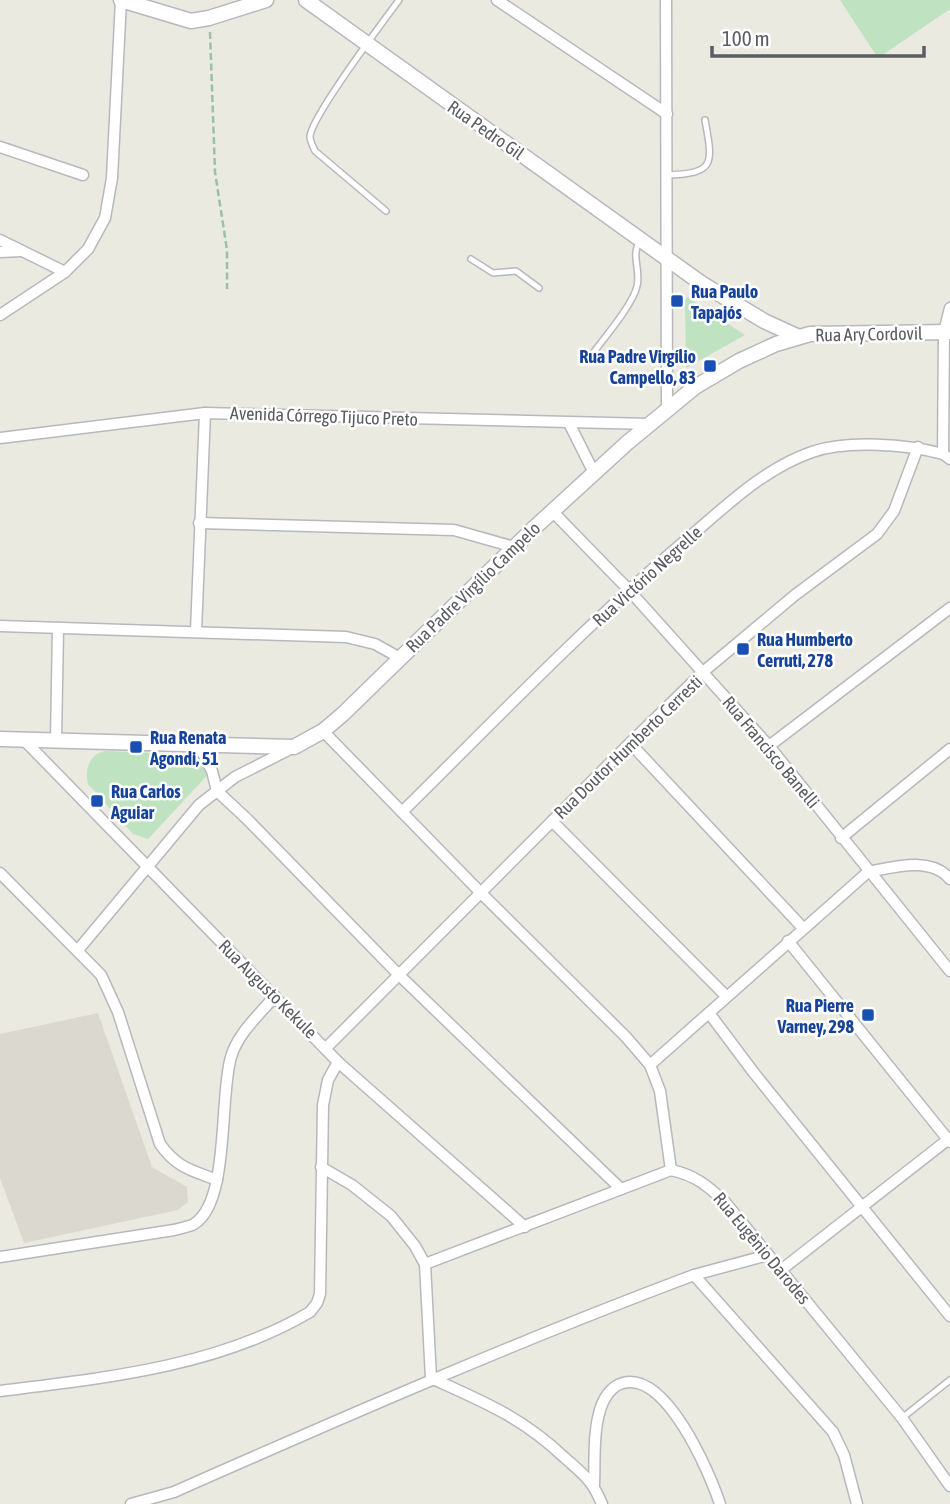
<svg xmlns="http://www.w3.org/2000/svg" width="950" height="1504" font-family="'Asap Condensed',sans-serif">
<style>
.education{fill:#dbd9cf}
.green{fill:#bfe2c1}
.lines{fill:none;stroke-linecap:round;stroke-linejoin:round}
.service-casing{stroke:#b7b8bd;stroke-width:8}
.minor-casing{stroke:#b7b8bd;stroke-width:13}
.tertiary-casing{stroke:#b7b8bd;stroke-width:17}
.path{stroke:#99c1a7;stroke-width:2.5;stroke-dasharray:7 3.5;stroke-linecap:butt}
.service{stroke:#fff;stroke-width:5}
.minor{stroke:#fff;stroke-width:10}
.tertiary{stroke:#fff;stroke-width:14}
.transit-dot{fill:#1a4fb4;stroke:#fff;stroke-width:2.5}
.labels{text-anchor:middle;dominant-baseline:central;stroke-width:5;stroke-linejoin:round;paint-order:stroke}
.street-label{font-size:18px;fill:#5a5c61;stroke:#fff}
.transit-label{font-size:18px;font-weight:bold;fill:#164399;stroke:#fff;text-anchor:start}
</style>
<rect width="100%" height="100%" fill="#ebeae1"/>
<path class="education" d="M98 1013 152 1167 187 1187 188 1202 178 1210 24 1243 0 1178V1034Z"/>
<g class="green">
<path d="M840 0H950V9L878 58Z"/>
<path d="M687 297 745 335 686 368 685 300Z"/>
<path d="M106 751 198 755 215 767 148 839 133 834 88 784C84 769 90 753 106 751Z"/>
</g>
<g class="lines">
<g class="service-casing">
<g id="service">
<path d="M665 175C716 174 713 164 705 120"/>
<path d="M386 211 315 151C313 146 310 142 310 136 313 114 382 23 399 0"/>
<path d="M471 259 493 273 516 271 539 288"/>
<path d="M591 356C603 339 633 305 637 286 641 270 631 256 639 243"/>
<path d="M902 1418 950 1380"/>
</g>
</g>
<g class="minor-casing">
<g id="minor">
<path d="M497 0 667 114"/>
<path d="M666 0 667 411"/>
<path d="M0 147 83 175"/>
<path d="M0 240 65 272"/>
<path d="M0 252 22 251"/>
<path d="M950 308 944 332 943 454 950 459"/>
<path d="M0 315 65 272 88 249 105 218 112 178 121 0"/>
<path d="M569 423 594 473"/>
<path d="M0 438 205 413 650 424"/>
<path d="M552 511 628 589 769 746 950 971"/>
<path d="M199 523 454 530 514 547"/>
<path d="M0 626 346 637 375 644 400 658"/>
<path d="M196 631 205 413"/>
<path d="M323 731 481 893 626 1037 650 1065 660 1091 671 1170"/>
<path d="M23 739 338 1062 525 1227"/>
<path d="M56 740 58 628"/>
<path d="M630 743 803 928"/>
<path d="M199 746 212 771 217 791 247 819 400 976 621 1189"/>
<path d="M769 746 950 608"/>
<path d="M402 812C495 720 586 625 686 540 725 507 763 469 812 452 847 440 907 444 943 454"/>
<path d="M552 821 726 996"/>
<path d="M841 838 950 749"/>
<path d="M0 873 101 975 118 1012 160 1144C177 1168 191 1170 217 1180"/>
<path d="M788 941 950 1142"/>
<path d="M78 950 199 805 235 777 292 748"/>
<path d="M709 1013 754 1073 950 1316"/>
<path d="M326 1048 630 743 703 672 795 595 877 534 894 511 918 447"/>
<path d="M650 1065 868 872C894 867 931 856 950 879"/>
<path d="M321 1167 352 1185 391 1216 415 1246 425 1264 431 1378"/>
<path d="M0 1257 174 1230C180 1228 189 1227 194 1224 230 1202 219 1097 231 1057 238 1033 259 1015 275 996"/>
<path d="M425 1264 671 1170C695 1175 708 1186 725 1202L902 1418 950 1486"/>
<path d="M781 1270 950 1138"/>
<path d="M694 1275 768 1255"/>
<path d="M431 1378C484 1402 522 1417 565 1458 584 1475 592 1480 602 1504"/>
<path d="M0 1391C105 1378 217 1367 310 1312L317 1303 320 1294 323 1105 328 1080 338 1062"/>
<path d="M594 1485C595 1461 593 1433 600 1410 603 1399 611 1386 623 1383 666 1371 709 1471 720 1504"/>
<path d="M131 1504 174 1492C346 1416 518 1341 694 1275L833 1432 844 1455 857 1504"/>
</g>
</g>
<g class="tertiary-casing">
<g id="tertiary">
<path d="M121 0 191 21 209 18 266 0"/>
<path d="M306 0 701 283 764 321 799 337"/>
<path d="M0 739 294 747 323 731 343 714 533 529 627 443 695 387 739 361 776 344 810 334 950 332"/>
</g>
</g>
<path class="path" d="M210 32 215 172 227 250V289"/>
<use href="#service" class="service"/>
<use href="#minor" class="minor"/>
<use href="#tertiary" class="tertiary"/>
</g>
<g class="transit-dot">
<rect x="670" y="294" width="14" height="14" rx="3.5"/>
<rect x="703" y="359" width="14" height="14" rx="3.5"/>
<rect x="736" y="642" width="14" height="14" rx="3.5"/>
<rect x="129" y="740" width="14" height="14" rx="3.5"/>
<rect x="90" y="794" width="14" height="14" rx="3.5"/>
<rect x="861" y="1008" width="14" height="14" rx="3.5"/>
</g>
<g class="labels">
<g class="street-label">
<text transform="translate(486 130) rotate(35)">Rua Pedro Gil</text>
<text transform="translate(869 334) rotate(-1)">Rua Ary Cordovil</text>
<text transform="translate(324 416) rotate(2)">Avenida Córrego Tijuco Preto</text>
<text transform="translate(647 576) rotate(-42)">Rua Victório Negrelle</text>
<text transform="translate(473 587) rotate(-44)">Rua Padre Virgílio Campelo</text>
<text transform="translate(628 747) rotate(-44)">Rua Doutor Humberto Cerresti</text>
<text transform="translate(771 752) rotate(50)">Rua Francisco Banelli</text>
<text transform="translate(268 989) rotate(45)">Rua Augusto Kekule</text>
<text transform="translate(762 1248) rotate(50)">Rua Eugênio Darodes</text>
</g>
<g class="transit-label">
<text x="691" y="291">Rua Paulo<tspan x="691" dy="21">Tapajós</tspan></text>
<text x="696" y="356" text-anchor="end">Rua Padre Virgílio<tspan x="696" dy="21">Campello, 83</tspan></text>
<text x="757" y="639">Rua Humberto<tspan x="757" dy="21">Cerruti, 278</tspan></text>
<text x="150" y="737">Rua Renata<tspan x="150" dy="21">Agondi, 51</tspan></text>
<text x="111" y="791">Rua Carlos<tspan x="111" dy="21">Aguiar</tspan></text>
<text x="854" y="1005" text-anchor="end">Rua Pierre<tspan x="854" dy="21">Varney, 298</tspan></text>
</g>
</g>
<path d="M712 46v10h212v-10" fill="none" stroke="#5a5c61" stroke-width="3.5"/>
<text x="722" y="46" font-size="21" fill="#5a5c61" stroke="#ffffff" stroke-width="5" paint-order="stroke">100 m</text>
</svg>
